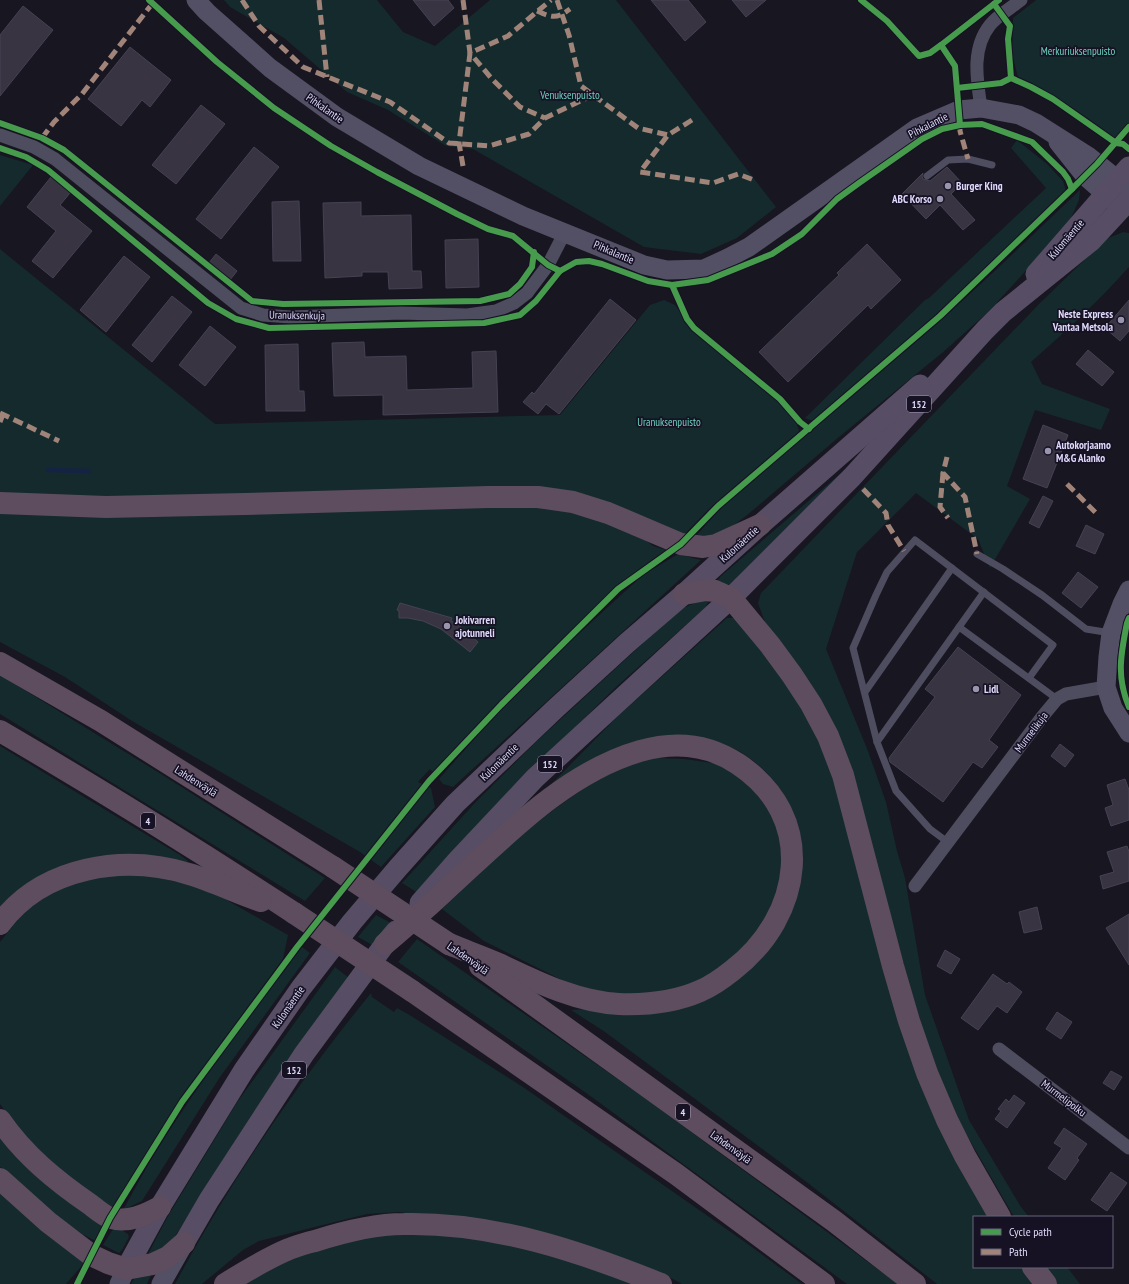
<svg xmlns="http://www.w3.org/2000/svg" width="1129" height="1284" font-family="'PT Sans Narrow',sans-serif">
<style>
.green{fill:#152a2c}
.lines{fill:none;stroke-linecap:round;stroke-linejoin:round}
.stream{stroke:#142343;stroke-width:4.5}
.building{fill:#383442;stroke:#464253}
.lane{stroke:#4e4c5f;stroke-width:7}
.street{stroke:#4e4c5f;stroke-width:13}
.secondary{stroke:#535066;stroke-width:19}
.primary{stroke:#574d64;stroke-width:21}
.highway{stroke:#5d4d5f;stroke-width:22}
.highway-bridge{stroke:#5d4d5f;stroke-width:22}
.quiet{stroke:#a18479;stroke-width:5;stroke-dasharray:10 5;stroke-linecap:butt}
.cycleway-casing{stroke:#161224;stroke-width:8}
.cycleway{stroke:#469c4c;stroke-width:6}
.poi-dot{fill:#9995ae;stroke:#161224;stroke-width:1.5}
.labels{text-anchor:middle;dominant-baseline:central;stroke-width:3.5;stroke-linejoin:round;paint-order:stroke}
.shield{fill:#161224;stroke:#a39dba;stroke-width:1}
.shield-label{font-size:10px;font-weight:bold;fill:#dfd9fb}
.park-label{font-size:11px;fill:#6dd3c1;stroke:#161224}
.street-label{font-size:11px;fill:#dfd9fb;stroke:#161224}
.poi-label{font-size:11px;font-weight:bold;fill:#dfd9fb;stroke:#161224;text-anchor:start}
</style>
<rect width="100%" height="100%" fill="#181620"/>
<g class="green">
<path d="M224 0H377L403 32 435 46 490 0H616L776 207 737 238 701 254 644 247 473 149 446 146 388 110 347 92 284 38 230 7Z"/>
<path d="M1036 0H1129V123L1116 139C1084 115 1054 94 1018 77L1012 54 1013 18Z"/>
<path d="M1017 140 1047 164 1063 181 1066 191C987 273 899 347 813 421L805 418 925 300 929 298 1046 188 1011 148Z"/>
<path d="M0 155 33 165 0 206Z"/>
<path d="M1080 190 1079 200 1068 225 988 312 942 353 839 437 746 516 723 533 694 538 722 507 937 324 999 267Z"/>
<path d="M1123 232 1129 233V267C1099 301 1065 332 1031 362L1042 384 1110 409 1101 430 1035 410 1007 486 1030 499 990 568 978 539 916 493 857 552 826 649 868 751 886 802 897 851 905 878 925 995 969 1120 1021 1207 1029 1217H1014L950 1106 925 1039 867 834 766 625 758 603 761 593 1039 304 1106 239Z"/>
<path d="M0 249 215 424 560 415 650 305 664 300 675 305 694 328 780 399 800 422 797 425 799 430 798 433 708 510 683 536 598 501 142 497 0 494Z"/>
<path d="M840 474 842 476 730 585 715 583 721 576Z"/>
<path d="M506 505 573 508 641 536 653 546 666 550C621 580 583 618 545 656 507 694 470 733 433 772L430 769 418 782 431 788 435 807 381 867 360 852 132 721 65 677 0 642V512Z"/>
<path d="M678 554 701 560 453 787 443 784 439 779 501 709 561 650 643 575Z"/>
<path d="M707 599 709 601 705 608 616 687 512 790 418 893 402 883 473 805 536 742 679 610 701 600Z"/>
<path d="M727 618H735L804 706 827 752 878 935 994 1217H974V1267H1025L1038 1284H937L804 1180 605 1032 571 1010 597 1008 630 1010 766 949 795 819C792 812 790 805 786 799 771 771 742 747 710 740 702 738 694 737 686 735L526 810 617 717Z"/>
<path d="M0 675 161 774 325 878 305 901 0 714Z"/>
<path d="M0 746 180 855 188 861 183 865 120 857 0 914Z"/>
<path d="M658 758 684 759 720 764 739 777 754 791 772 815 784 841V881L768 917 748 947 695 985 654 995 611 993 578 988 484 941 442 909 520 836 556 808 596 780 635 761Z"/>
<path d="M130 871 199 887 225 899 288 935 283 959 179 1100 115 1207 107 1205 71 1181 20 1131 0 1104V942L25 911 47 896 67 884Z"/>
<path d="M376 915 393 924 374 946 358 937Z"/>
<path d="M417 939 642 1096 898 1284H847L589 1095 398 962Z"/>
<path d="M302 947 310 953 220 1077 142 1201 123 1210C135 1189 146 1167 159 1147 203 1077 252 1012 302 947Z"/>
<path d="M335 967 349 978 276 1078 170 1244 147 1256 168 1216 238 1101Z"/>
<path d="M371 993 372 997 394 1012 397 1008 408 1014 523 1087 745 1242 802 1284H682L673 1279 603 1254 479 1222 399 1212 367 1214 259 1241 243 1250 202 1284H175C230 1181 297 1084 371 993Z"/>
<path d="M0 1131 105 1223 96 1241 82 1234 53 1214 0 1167Z"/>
<path d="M0 1190 85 1262 66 1284H0Z"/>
<path d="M115 1226 128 1234 129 1237 122 1250 119 1253 103 1245Z"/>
<path d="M438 1233 523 1245 638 1284H239L302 1253 379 1234Z"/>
<path d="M1044 1267H1067L1080 1284H1057Z"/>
<path d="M152 1273 147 1284H131L135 1277Z"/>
</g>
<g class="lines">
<path class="stream" d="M48 470 89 471"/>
</g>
<g class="building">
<path d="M413 0H448L454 8 434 26Z"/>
<path d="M651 0H688L706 22 685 41Z"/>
<path d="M732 0H766L746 17Z"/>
<path d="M23 6 53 30 0 96V35Z"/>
<path d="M130 47 171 80 150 107 142 100 121 126 88 99Z"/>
<path d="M201 105 225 124 176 184 152 165Z"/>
<path d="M254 147 279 167 221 239 196 219Z"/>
<path d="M947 167 962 183 951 194 975 220 963 230 940 205 926 219 902 194 923 173 922 176 923 179 930 181Z"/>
<path d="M51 177 70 193 60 205 92 231 53 278 32 261 56 231 27 207Z"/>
<path d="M299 201 301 261H273L272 202Z"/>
<path d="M361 202V216L411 215 412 271H421L422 288 389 289 388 272H362V276L325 278 323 203Z"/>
<path d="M478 239 479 287 446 288 445 240Z"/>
<path d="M867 244 901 280 871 309 868 305 788 382 759 352 839 275 837 273Z"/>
<path d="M216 254 237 271 230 280 209 263Z"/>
<path d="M124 256 150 277 106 332 80 310Z"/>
<path d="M172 296 192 312 152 362 132 345Z"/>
<path d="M610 299 636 320 559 414 546 404 538 414 523 402 532 392 534 394Z"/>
<path d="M1129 300V331L1120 341 1105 328Z"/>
<path d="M210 326 236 347 205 386 179 365Z"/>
<path d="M364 342 365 357 406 356 407 390 473 388 472 352 496 351 498 412 383 415V395L334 396 332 343Z"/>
<path d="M298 344 299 391H304L305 411H266L265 345Z"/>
<path d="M1088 350 1114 372 1102 386 1076 364Z"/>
<path d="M1043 425 1068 435 1047 488 1023 479Z"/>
<path d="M1043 496 1053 501 1039 528 1029 523Z"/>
<path d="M1086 525 1104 534 1095 554 1076 546Z"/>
<path d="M1078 572 1098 587 1081 608 1062 593Z"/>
<path d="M400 603 452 618 451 621 457 624 478 642 470 652 441 629 423 621 408 618H399V611L397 610Z"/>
<path d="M958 647 1021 695 989 740 998 747 982 768 973 762 943 802 890 762 889 758 935 697 925 689Z"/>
<path d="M1060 744 1074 755 1065 767 1051 756Z"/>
<path d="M1125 779 1129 790V820L1111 826 1105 808 1113 805 1107 785Z"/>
<path d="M1127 846 1129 852V881L1103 889 1100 876 1114 872 1107 852Z"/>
<path d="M1037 907 1042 929 1024 933 1019 912Z"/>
<path d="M1129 914V965L1106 928Z"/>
<path d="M945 950 960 959 951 974 937 966Z"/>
<path d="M993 974 1007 984 1009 982 1022 992 1007 1013 997 1006 978 1030 961 1018Z"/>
<path d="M1057 1012 1072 1022 1061 1039 1046 1029Z"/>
<path d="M1111 1071 1122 1077 1114 1090 1103 1083Z"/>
<path d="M1014 1095 1025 1103 1007 1128 995 1119 1001 1111 998 1109 1006 1099 1009 1102Z"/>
<path d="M1064 1128 1087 1144 1077 1158 1079 1160 1065 1180 1048 1168 1062 1148 1054 1143Z"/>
<path d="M1111 1172 1127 1183 1107 1211 1091 1200Z"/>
</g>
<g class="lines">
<g class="lane">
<path d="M927 176 948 160 968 159 992 165"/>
<path d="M977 554 1003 569 1042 595 1086 629 1111 633"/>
<path d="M959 627 1057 699"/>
<path d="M865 692 952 568"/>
<path d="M877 742 984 592"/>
<path d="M949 843 930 829 896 791 877 742 853 648 876 595 887 572 915 540 1053 645 1029 678"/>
</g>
<g class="street">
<path d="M981 108C977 80 971 49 990 25 998 15 1011 8 1021 0"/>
<path d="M0 135 34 147 55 159 241 308 263 315 290 317 401 313 467 315 496 311 514 303 527 293 548 265 565 232"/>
<path d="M915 886 1042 717 1057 699 1066 694 1106 687"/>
<path d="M999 1049 1129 1148"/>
</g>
<g class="secondary">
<path d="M196 0 207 12 270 68 337 117 419 166 523 216 644 265 667 270 704 269 728 258 749 247 917 128 959 110 981 108 1019 115 1036 123 1088 156 1129 189"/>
<path d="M1058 142 1085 176 1117 204"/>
<path d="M1129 590 1122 604 1111 633 1108 657 1106 687 1113 708 1129 733"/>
<path d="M119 1284 126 1269"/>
<path d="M161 1284 182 1247"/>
</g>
<g class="primary">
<path d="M1036 274 1129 167"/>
<path d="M420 903 457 861 535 778 731 598 852 477 985 330 1003 312 1091 241 1129 200"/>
<path d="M184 1243 209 1200 304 1054 385 944 396 931"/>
<path d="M126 1269 160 1207 244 1070 301 988 352 922 397 869 455 804 555 709 627 643 684 594 760 525 920 385"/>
</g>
<g class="highway">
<path d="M0 503 106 507 245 504 488 497H538L573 502 608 513 681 544 703 547 716 545 760 525"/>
<path d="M684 594 706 590 715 591 731 598 770 645 792 675 811 704 828 736 843 775 893 966 909 1021 927 1073 947 1120 965 1156 1000 1217"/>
<path d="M0 663 101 721 333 867"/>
<path d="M0 731C99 789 198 850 294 913"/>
<path d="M0 924C43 866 124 854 189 874 213 881 237 893 261 901"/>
<path d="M385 944C406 926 427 908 447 889 503 838 566 772 640 751 675 741 708 744 738 764 818 817 803 916 733 970 723 978 712 986 700 991 675 1002 646 1005 619 1004 577 1002 537 982 499 964 483 957 466 951 449 944"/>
<path d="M480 966 834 1221 915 1284"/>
<path d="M412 991 676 1174 824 1284"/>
<path d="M0 1120C24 1155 56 1181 91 1205 96 1209 104 1216 111 1218 128 1223 145 1215 160 1207"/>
<path d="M0 1179 48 1222 91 1255 108 1263 126 1269 153 1264 168 1257 184 1243"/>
<path d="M1033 1267 1046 1284"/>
<path d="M225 1284C246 1271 267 1258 289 1249 297 1246 306 1243 315 1241 343 1232 374 1224 404 1224 493 1222 579 1251 661 1284"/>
</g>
<g class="highway-bridge">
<path d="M333 867 449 944"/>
<path d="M294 913 412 991"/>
</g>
<g class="quiet">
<path d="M242 0 259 26 303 67 390 102 449 143 489 146 529 134 545 118 593 95"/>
<path d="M319 0 327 77"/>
<path d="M463 0 470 53 492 79 520 107 545 118"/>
<path d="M557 0 569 35 581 86 638 128 668 135"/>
<path d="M537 11C553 18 556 19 570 9"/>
<path d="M692 120 668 135 640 172 713 183 738 174 754 180"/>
<path d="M960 125V131L968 159"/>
<path d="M42 138 54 122 82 94 152 4"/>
<path d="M463 166 459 143 470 53 508 36 551 0"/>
<path d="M0 413 59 441"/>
<path d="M0 422 3 414"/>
<path d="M947 457 943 473 965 497 977 554"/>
<path d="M943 473 940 507 948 518"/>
<path d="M1067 484 1098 515"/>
<path d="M863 489 886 513 888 525 904 551"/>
</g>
<g class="cycleway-casing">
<g id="cycleway">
<path d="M149 0 217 62 274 108 331 146 377 172 457 214 488 229 513 236 548 265 560 271 576 262 589 261 602 264 648 281 672 285 708 280 772 254 802 234 837 199 859 183 922 139 942 129 960 125 982 124 1032 142 1063 172 1068 179 1072 189"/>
<path d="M861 0 887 21 919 56 930 53 941 45"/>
<path d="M994 4 1010 26 1008 39 1011 78"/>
<path d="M957 88 1001 83 1011 78 1031 87 1053 99 1116 143 1123 144 1129 149"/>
<path d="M0 123 42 138 64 150 252 301 283 304 480 301 509 294 520 284 532 267 534 252"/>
<path d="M960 125 955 66 941 45 999 0"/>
<path d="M0 148 26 157 48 170 208 303 236 319 269 328 484 323 520 315 536 301 560 271"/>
<path d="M672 285 687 319 694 328 780 399 800 422 809 429"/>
<path d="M1129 618 1127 623C1121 653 1116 677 1129 707"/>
<path d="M77 1284 110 1218 182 1102 297 947 429 781 501 705 618 589 681 544 718 506 940 316 1072 189 1097 164 1129 127"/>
</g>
</g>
<use href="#cycleway" class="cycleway"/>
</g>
<g class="poi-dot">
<circle cx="948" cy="186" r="4"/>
<circle cx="940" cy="199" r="4"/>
<circle cx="1121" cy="320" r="4"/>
<circle cx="1048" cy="451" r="4"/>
<circle cx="447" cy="626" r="4"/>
<circle cx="976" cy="689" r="4"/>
</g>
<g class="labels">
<g class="shield">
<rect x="907" y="396" width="24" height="16" rx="3"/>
<rect x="538" y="756" width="24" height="16" rx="3"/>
<rect x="141" y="813" width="14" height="16" rx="3"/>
<rect x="282" y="1062" width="24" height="16" rx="3"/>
<rect x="676" y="1104" width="14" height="16" rx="3"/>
</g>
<g class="shield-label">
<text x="919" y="404">152</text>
<text x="550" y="764">152</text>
<text x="148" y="821">4</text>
<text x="294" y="1070">152</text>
<text x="683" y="1112">4</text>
</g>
<g class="park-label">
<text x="1078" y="51">Merkuriuksenpuisto</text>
<text x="570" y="95">Venuksenpuisto</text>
<text x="669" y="422">Uranuksenpuisto</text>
</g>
<g class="street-label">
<text transform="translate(325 108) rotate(35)">Pihkalantie</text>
<text transform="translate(928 125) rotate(-27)">Pihkalantie</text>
<text transform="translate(1066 239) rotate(-49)">Kulomäentie</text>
<text transform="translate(614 252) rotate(23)">Pihkalantie</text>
<text transform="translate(297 315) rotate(1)">Uranuksenkuja</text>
<text transform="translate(739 544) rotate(-42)">Kulomäentie</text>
<text transform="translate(1031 732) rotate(-53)">Murmelikuja</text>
<text transform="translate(499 762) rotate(-44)">Kulomäentie</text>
<text transform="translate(196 781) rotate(32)">Lahdenväylä</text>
<text transform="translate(468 958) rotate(35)">Lahdenväylä</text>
<text transform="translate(288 1007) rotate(-55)">Kulomäentie</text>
<text transform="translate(1064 1098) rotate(37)">Murmelipolku</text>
<text transform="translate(731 1147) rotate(36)">Lahdenväylä</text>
</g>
<g class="poi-label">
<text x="956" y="186">Burger King</text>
<text x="932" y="199" text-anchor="end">ABC Korso</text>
<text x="1113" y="314" text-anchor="end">Neste Express<tspan x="1113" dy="13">Vantaa Metsola</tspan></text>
<text x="1056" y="445">Autokorjaamo<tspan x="1056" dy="13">M&amp;G Alanko</tspan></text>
<text x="455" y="620">Jokivarren<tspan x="455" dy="13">ajotunneli</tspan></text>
<text x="984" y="689">Lidl</text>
</g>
</g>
<rect x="973" y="1216" width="140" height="52" fill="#161224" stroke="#66627a"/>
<rect x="981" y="1229" width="20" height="6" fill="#469c4c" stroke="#66627a"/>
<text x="1009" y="1236" font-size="12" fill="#dfd9fb">Cycle path</text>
<rect x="981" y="1249" width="20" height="6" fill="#a18479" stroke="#66627a"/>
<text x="1009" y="1256" font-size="12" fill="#dfd9fb">Path</text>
</svg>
